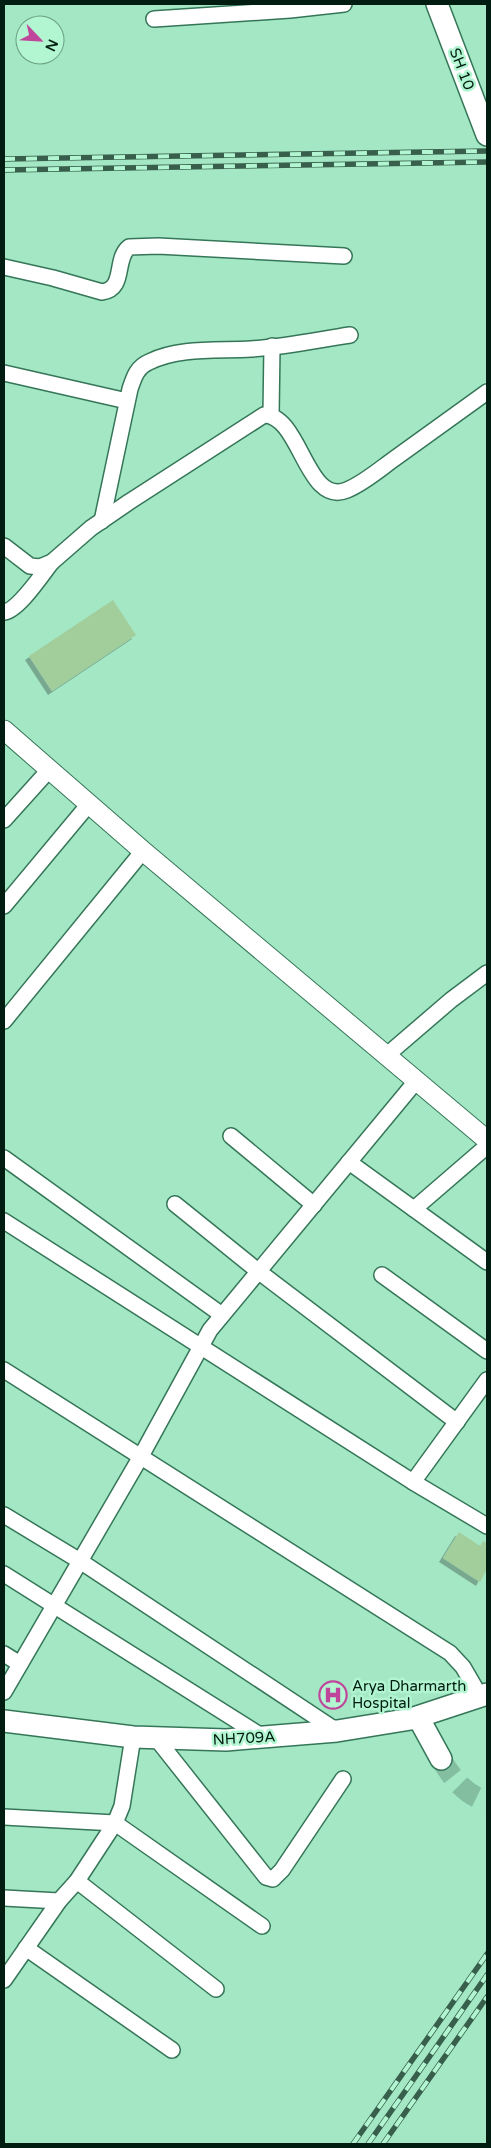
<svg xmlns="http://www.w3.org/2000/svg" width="491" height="2148" font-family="'Varela Round',sans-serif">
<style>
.building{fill:#a2ce9c;filter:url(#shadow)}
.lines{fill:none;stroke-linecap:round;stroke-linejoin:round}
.highway-tunnel{stroke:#83bea0;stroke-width:21;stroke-dasharray:21 11;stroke-linecap:butt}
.minor-casing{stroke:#357658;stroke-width:18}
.major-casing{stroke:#357658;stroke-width:21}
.highway-casing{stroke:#357658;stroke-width:24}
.minor{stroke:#fff;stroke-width:15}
.major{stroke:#fff;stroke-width:19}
.highway{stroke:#fff;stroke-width:21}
.rail-casing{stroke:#375f4c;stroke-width:5.5}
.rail{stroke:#b1f5d1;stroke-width:4;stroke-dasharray:11;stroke-linecap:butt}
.labels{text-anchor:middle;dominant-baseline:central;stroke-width:5;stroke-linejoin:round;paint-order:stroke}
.street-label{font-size:15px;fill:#011c10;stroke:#b1f5d1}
.poi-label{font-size:15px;fill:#011c10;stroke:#b1f5d1;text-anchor:start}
</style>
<defs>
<filter id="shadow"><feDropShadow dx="-4" dy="4" stdDeviation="0" flood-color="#0004"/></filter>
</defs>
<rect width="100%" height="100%" fill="#a4e7c4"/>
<g class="building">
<path d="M113 600 136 635 52 691 29 656Z"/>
<path d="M459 1532 480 1546 483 1541 487 1543V1569L480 1582 443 1558Z"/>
</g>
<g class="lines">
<path class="highway-tunnel" d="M441 1759C451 1777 466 1796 487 1801"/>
<g class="minor-casing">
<g id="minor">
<path d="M154 19 290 10 344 4"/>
<path d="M4 267 53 278 102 292C126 289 114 259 129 247L158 246 344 256"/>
<path d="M4 373 127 401"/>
<path d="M271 415 272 346"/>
<path d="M102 521 130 389C134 377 137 367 149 362 179 347 218 351 251 349 284 347 317 340 350 335"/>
<path d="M4 546 30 566 40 567 52 562 91 528 129 502 264 415C301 415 306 507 347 490 364 483 380 469 394 459 425 437 456 414 487 392"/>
<path d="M4 612C19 610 42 574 52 562"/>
<path d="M4 820 49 770"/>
<path d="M4 906 89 804"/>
<path d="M4 1021 143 851"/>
<path d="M387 1055 451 1000 487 973"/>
<path d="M231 1136 314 1205"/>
<path d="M4 1158 222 1315"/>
<path d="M349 1162 487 1262"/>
<path d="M175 1204 258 1271 457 1422"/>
<path d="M414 1209 487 1146"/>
<path d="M4 1221 413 1482 487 1526"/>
<path d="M382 1275 487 1351"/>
<path d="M4 1370 450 1653 463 1667 481 1698"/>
<path d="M413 1482 487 1380"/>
<path d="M4 1515 80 1561 337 1731"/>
<path d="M4 1574 263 1737"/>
<path d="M4 1654 20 1664"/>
<path d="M4 1692 140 1458 210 1330 417 1080"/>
<path d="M156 1738 266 1877 273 1879 282 1870 343 1779"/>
<path d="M4 1817 115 1823 262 1926"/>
<path d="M77 1881 216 1989"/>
<path d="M4 1898 59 1901"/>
<path d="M26 1948 172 2050"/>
<path d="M4 1980 59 1901 77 1881 115 1823 122 1806 133 1737"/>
</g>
</g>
<g class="major-casing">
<path id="major" d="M4 730 143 851 487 1140"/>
</g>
<g class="highway-casing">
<g id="highway">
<path d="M437 4 487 135"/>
<path d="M418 1717 441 1759"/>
<path d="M4 1721 133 1737 226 1740 337 1731 411 1719 487 1694"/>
</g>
</g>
<use href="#minor" class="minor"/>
<use href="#major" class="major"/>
<use href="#highway" class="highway"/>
<g class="rail-casing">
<g id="rail">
<path d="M4 159 487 151"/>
<path d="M4 170 487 162"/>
<path d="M353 2144 487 1954"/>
<path d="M368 2144 487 1975"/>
<path d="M383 2144 487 1997"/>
</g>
</g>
<use href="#rail" class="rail"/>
</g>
<defs>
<g id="hospital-ring" transform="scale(1.4375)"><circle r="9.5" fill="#b1f5d1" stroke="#bf469a" stroke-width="1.5"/><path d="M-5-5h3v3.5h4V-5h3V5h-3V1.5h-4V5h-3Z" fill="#bf469a"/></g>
</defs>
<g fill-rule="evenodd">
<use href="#hospital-ring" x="333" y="1695"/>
</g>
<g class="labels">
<g class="street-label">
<text transform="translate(462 69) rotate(69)">SH 10</text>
<text transform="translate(244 1738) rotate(-3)">NH709A</text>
</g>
<g class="poi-label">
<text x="352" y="1686">Arya Dharmarth<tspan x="352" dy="17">Hospital</tspan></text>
</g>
</g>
<rect width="491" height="2148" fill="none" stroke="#011c10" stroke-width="10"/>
<g transform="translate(40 40) rotate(115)"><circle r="24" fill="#b1f5d1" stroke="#6b9e84"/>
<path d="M0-4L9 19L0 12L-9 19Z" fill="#bf469a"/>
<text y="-8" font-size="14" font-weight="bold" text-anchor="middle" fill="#011c10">N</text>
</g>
</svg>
